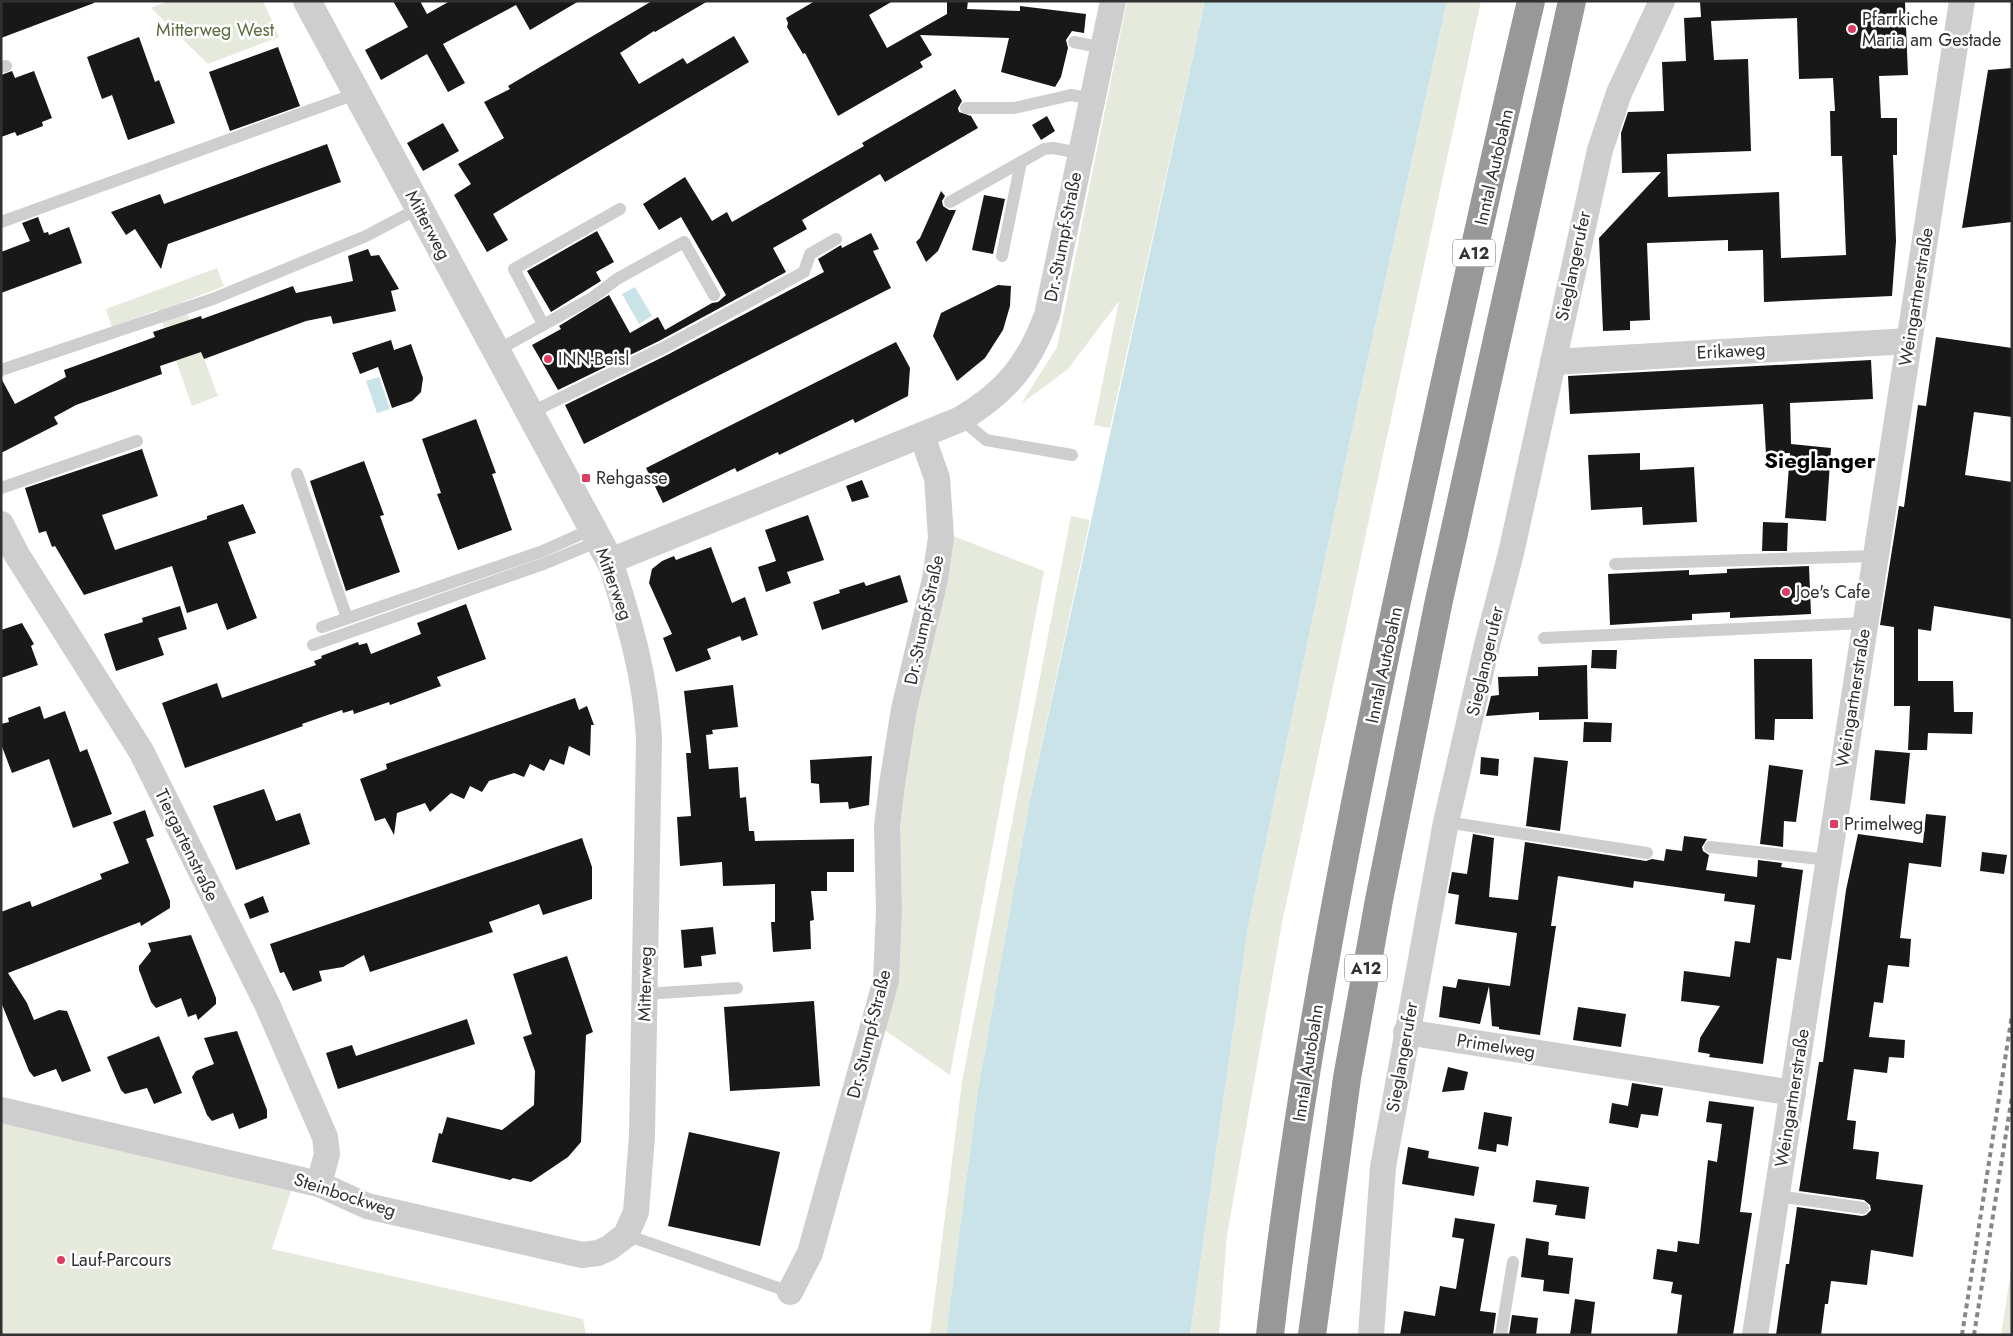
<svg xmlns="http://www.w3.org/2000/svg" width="2013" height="1336" font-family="Jost,sans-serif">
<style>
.green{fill:#e6eadd}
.water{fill:#cae3e9}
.building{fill:#181818;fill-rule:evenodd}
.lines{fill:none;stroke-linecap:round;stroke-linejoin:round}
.service{stroke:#cecece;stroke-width:12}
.minor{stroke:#cecece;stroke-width:26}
.tertiary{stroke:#cecece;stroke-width:28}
.motorway{stroke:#989898;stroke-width:28}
.rail{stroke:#868686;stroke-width:4;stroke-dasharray:5 4;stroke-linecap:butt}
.poi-dot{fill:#de3c63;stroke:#fff;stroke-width:2}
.labels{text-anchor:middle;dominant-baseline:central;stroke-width:5;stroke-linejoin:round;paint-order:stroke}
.shield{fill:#fff;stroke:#6f6f6f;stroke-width:1}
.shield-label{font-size:16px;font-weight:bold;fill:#313131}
.poi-label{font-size:18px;fill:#313131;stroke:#fff;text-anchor:start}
.park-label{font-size:18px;fill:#5b6b3f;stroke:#fff}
.street-label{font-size:18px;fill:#313131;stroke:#fff}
.district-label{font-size:22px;font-weight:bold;fill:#000;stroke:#fff}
</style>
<rect width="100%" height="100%" fill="#fff"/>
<g class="green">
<path d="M169 1H263L279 37 208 64 151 8Z"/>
<path d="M1127 1H1205L1110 428 1094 425 1119 301 1068 369 1021 404 1057 347Z"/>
<path d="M1447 1H1481L1282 923 1227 1235 1219 1335H1190L1248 927 1350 440Z"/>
<path d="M217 268 224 286 183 302 218 396 192 406 158 310 112 327 106 309Z"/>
<path d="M1071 516 1090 520 1029 804 978 1090 946 1335H930L962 1082Z"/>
<path d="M953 536 1044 571 950 1075 880 1027 899 784Z"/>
<path d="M1 1120 292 1188 272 1249 583 1319 586 1335H1Z"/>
<path d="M2012 1265V1335H2001Z"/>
</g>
<g class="water">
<path d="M1205 1H1447L1350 440 1248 927 1190 1335H946L978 1090 1029 804Z"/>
<path d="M635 287 652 316 639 324 622 294Z"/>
<path d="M379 377 390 409 377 413 366 381Z"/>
</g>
<g class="building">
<path d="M1 1H94V3L1 38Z"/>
<path d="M393 1H420L427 14 450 1H579L530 30 516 5 443 44 465 83 448 92 427 54 381 80 365 50 408 27Z"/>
<path d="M652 1H708L655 32 654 31 620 53 639 84 683 58 687 64 734 36 749 62 493 214 508 240 487 252 454 195 471 184 458 164 504 138 484 102 510 89 508 86Z"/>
<path d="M815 1H893L869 15 887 48 947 14V1H968L967 9 1020 11V6L1086 14 1084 33 1072 31 1066 40 1068 48 1061 77 1055 87 1001 72 1009 38 920 35 932 55 920 62 923 67 838 116 805 53 803 54 787 27 788 23 786 18Z"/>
<path d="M1700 1 1905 2 1908 75 1879 76 1881 118H1897V155H1893L1896 241 1892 296 1764 302 1763 250 1728 251V240L1647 243 1650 320 1630 321V330L1603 331 1599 238 1661 172 1622 173 1621 133 1628 112 1664 111 1662 62 1686 61 1684 18 1701 17ZM1797 18 1799 79 1833 78 1835 111H1830L1831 156H1842L1846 255 1781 258 1779 192 1668 197 1667 154 1751 151 1748 59 1714 60 1711 21Z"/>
<path d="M139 37 155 82 159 80 175 123 128 140 112 95 102 99 87 57Z"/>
<path d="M278 47 300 106 230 131 209 72Z"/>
<path d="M2012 68V222L1962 228 1988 70Z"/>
<path d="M12 71 15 78 34 71 52 118 42 122 43 126 17 136 15 132 1 137V75Z"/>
<path d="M955 89 962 101 958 108 959 112 971 116 978 128 885 182 880 174 802 220 807 229 773 248 786 272 659 341 558 390 532 345 561 329 559 326 609 295 630 333 658 317 665 330 712 303 718 302 726 295 681 217 659 230 643 204 685 177 712 221 727 212 732 222 864 146 862 143Z"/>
<path d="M1047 116 1055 131 1041 140 1032 125Z"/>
<path d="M443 123 459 151 423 171 407 143Z"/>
<path d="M327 144 341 182 168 244 161 269 135 229 126 235 111 212 160 194 164 204Z"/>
<path d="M941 191 945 196 942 201 943 206 949 210H956L938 251 926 262 916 242 920 238Z"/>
<path d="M984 195 1005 199 993 254 972 250Z"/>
<path d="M38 217 44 233 48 232 49 235 69 227 82 263 1 293V252L30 241 22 223Z"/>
<path d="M597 231 614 262 596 272 601 281 551 312 527 271Z"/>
<path d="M871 233 879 249 873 251 891 288 584 444 565 405 667 355 824 272 818 259 841 245 842 248Z"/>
<path d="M368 249 371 256 379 255 399 289 391 291 396 311 333 324 331 316 306 321 204 359 201 352 160 366 162 374 76 405 54 417 58 424 1 453V378L15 404 66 377 64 370 155 337 153 332 201 316 202 319 293 286 296 293 353 281 348 256Z"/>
<path d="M998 285 1011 286 1010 306 1003 330 985 358 957 381 933 336 941 313Z"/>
<path d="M1936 337 2012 348V417L1974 412 1965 475 2012 482V619L1934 606 1931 631 1918 629V681H1953L1954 712H1973L1972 734 1928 733 1927 750H1908L1910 706H1894V627L1880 625 1899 506 1904 507 1918 405 1926 406Z"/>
<path d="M391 340 394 350 411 344 423 378 421 392 412 401 392 408 378 367 360 374 352 353Z"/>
<path d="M896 342 910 368 908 396 855 423 853 419 779 455 778 452 737 472 735 468 663 503 646 468Z"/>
<path d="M1871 360 1873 399 1790 403 1791 444 1831 448 1826 521 1785 518 1790 453 1766 454 1763 404 1570 414 1568 376Z"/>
<path d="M476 419 496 473 492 474 512 530 458 550 437 494 441 493 422 439Z"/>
<path d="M142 449 158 496 102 515 115 550 207 519V516L243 504 256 533 228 542 257 618 227 630 217 603 187 613 172 566 84 595 55 546 52 547 46 531 39 533 25 488Z"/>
<path d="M1640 453V470L1694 467 1697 522 1643 525 1642 507 1591 510 1588 455Z"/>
<path d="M364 461 384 515 380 516 400 572 346 591 310 481Z"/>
<path d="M862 480 869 497 852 502 846 486Z"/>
<path d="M808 515 824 560 787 572 791 583 766 592 758 567 776 561 765 530Z"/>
<path d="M1763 522 1788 523 1787 551H1762Z"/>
<path d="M711 547 732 603 745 597 758 635 742 641 740 636 707 649 711 659 676 672 663 638 672 634 649 583 652 569 662 561 674 556 676 560Z"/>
<path d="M1809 566 1811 614 1730 618V612L1692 614V620L1610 625 1608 574 1689 570V575L1727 573V569Z"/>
<path d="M900 575 908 602 822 630 813 602 840 593 839 590 864 582 866 586Z"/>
<path d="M466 604 486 659 437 677 441 686 390 705 389 702 354 714 353 710 343 713 342 710 302 724 303 726 185 768 162 703 217 683 222 698 316 665 314 661 322 658 321 656 358 642 359 645 367 643 371 654 421 634 417 623Z"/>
<path d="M180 606 187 629 158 638 164 655 116 671 104 634 143 622 142 618Z"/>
<path d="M22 623 34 644 31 646 38 665 1 678V630Z"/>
<path d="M1592 650H1617L1616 669 1591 668Z"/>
<path d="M1754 659H1812L1813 719H1775L1774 740 1755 739Z"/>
<path d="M1587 665 1588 719 1539 720V712L1486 716 1491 696 1499 695 1498 677 1538 676V667Z"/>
<path d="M733 685 738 727 712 730 713 734 706 735 709 769 738 767 740 798 746 797 749 831H754L755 841 854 839V872H827V891H811L814 920 810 921 811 949 773 952 771 922H775V884L723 886 722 862 680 866 677 817 691 816 686 753H691L684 691Z"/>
<path d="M575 698 579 710 587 706 594 725H591L590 756 569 746 564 765 550 759 544 771 530 764 524 777 514 773 489 781 482 792 470 786 464 799 451 793 430 812 425 803 397 813 394 835 385 818 375 821 360 779 387 769 386 764Z"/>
<path d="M40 706 44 719 65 711 80 752 87 749 112 814 73 828 49 759 12 773 1 744V724L9 722 8 718Z"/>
<path d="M1584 722 1612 723 1611 742H1583Z"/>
<path d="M1875 750 1910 753 1905 804 1870 800Z"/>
<path d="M872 756 869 805 849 809 848 802 820 803 819 784 811 783 810 760Z"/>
<path d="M1481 757 1499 759 1498 776 1480 774Z"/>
<path d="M1534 757 1568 761 1560 831 1526 826Z"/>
<path d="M1769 765 1803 770 1796 822 1784 821 1783 847 1760 844Z"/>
<path d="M264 789 276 821 300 813 310 844 236 870 213 806Z"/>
<path d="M145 810 154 836 146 839 170 901V908L141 926 140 922 8 973 27 1003 34 1020 59 1010 67 1011 91 1071 62 1082 56 1069 34 1077 29 1071 1 1002V912L30 901 32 907 102 879 100 874 129 863 113 822Z"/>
<path d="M1926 814 1946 816 1941 867 1909 863 1900 938 1911 939 1909 967 1888 965 1883 1003 1874 1002 1869 1037 1905 1040 1904 1058 1889 1057 1887 1073 1854 1069 1847 1120 1856 1121 1853 1149 1879 1152 1876 1179 1923 1185 1913 1257 1871 1250 1867 1285 1831 1281 1828 1304H1825L1821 1335H1776L1786 1264H1789L1797 1207 1862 1216 1866 1215 1871 1210 1870 1205 1864 1200 1799 1191 1819 1062H1823L1846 890 1858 834 1923 843Z"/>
<path d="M1473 834 1494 838 1489 897 1518 900 1525 842 1646 861 1652 859 1664 861 1666 849 1682 851 1684 836 1707 839 1702 847 1703 851 1709 855 1706 870 1757 877 1758 860 1782 863 1781 867 1803 870 1791 960 1777 958 1763 1064 1709 1057 1710 1054 1698 1052 1700 1038 1720 1006 1681 1001 1684 971 1730 977 1735 941 1750 943 1755 905 1724 901 1725 894 1634 881 1633 888 1558 876 1551 926H1556L1540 1035 1499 1029V1027L1492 1026 1489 986 1480 1024 1439 1017 1443 986 1456 988 1458 979 1510 986 1517 933 1455 924 1459 895 1448 893 1452 872 1467 874Z"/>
<path d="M582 838 592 867V899L543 915 539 904 489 922 493 932 370 972 364 955 343 967 319 971 322 981 293 991 284 972 280 973 270 944Z"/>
<path d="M1982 852 2007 855 2004 874 1980 871Z"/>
<path d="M263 896 269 912 250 919 244 904Z"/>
<path d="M713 927 716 954 701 956 702 966 684 968 681 930Z"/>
<path d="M191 935 216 998V1004L198 1020 196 1014 188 1017 181 998 156 1008 151 1002 139 970V966L151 951 148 943Z"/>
<path d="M567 956 593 1032 586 1035 581 1142 568 1157 531 1182 513 1178 510 1180 432 1162 439 1133 442 1134 447 1117 502 1130 534 1105 535 1071 523 1037 532 1034 513 974Z"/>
<path d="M814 1001 820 1086 730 1091 724 1007Z"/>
<path d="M1578 1007 1626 1014 1621 1047 1573 1040Z"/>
<path d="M467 1019 475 1044 338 1089 326 1053 352 1045 356 1056Z"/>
<path d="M237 1031 267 1110V1118L239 1129 233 1113 212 1121 207 1115 192 1077 196 1071 214 1064 204 1038Z"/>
<path d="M159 1036 182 1093 154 1104 147 1088 125 1094 121 1090 107 1057Z"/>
<path d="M1448 1067 1468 1072 1464 1090 1442 1092Z"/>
<path d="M1632 1083 1663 1088 1658 1116 1641 1114 1638 1128 1609 1123 1612 1103 1628 1106Z"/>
<path d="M1709 1101 1754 1107 1740 1212 1752 1213 1747 1245 1733 1335H1677L1682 1295 1671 1293 1673 1282 1653 1279 1657 1249 1677 1252 1678 1241 1699 1244 1708 1160 1717 1162 1722 1124 1706 1122Z"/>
<path d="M1484 1112 1512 1117 1508 1146 1497 1144 1496 1152 1478 1149Z"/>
<path d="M689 1132 780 1152 760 1246 668 1226Z"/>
<path d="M1408 1147 1429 1151 1428 1158 1479 1167 1474 1196 1402 1184Z"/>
<path d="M1536 1180 1589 1187 1585 1219 1555 1215 1557 1205 1533 1202Z"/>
<path d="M1455 1218 1495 1224 1480 1311 1496 1313 1493 1335H1400L1404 1311 1435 1316 1440 1286 1456 1289 1464 1239 1452 1237Z"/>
<path d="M1526 1238 1549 1242 1548 1255 1573 1258 1569 1294 1543 1291 1544 1280 1521 1277Z"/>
<path d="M1575 1299 1595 1302 1591 1335H1570Z"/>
<path d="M1512 1315 1538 1318 1536 1335H1509Z"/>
</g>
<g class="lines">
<g class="service">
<path d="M1074 42 1103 48"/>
<path d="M1 67 6 66"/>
<path d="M966 108H1014L1071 95 1092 99"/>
<path d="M950 202 1044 149 1053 148 1080 153"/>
<path d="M1 222 358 93"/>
<path d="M1002 256 1021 162"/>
<path d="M543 324 514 269 620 209"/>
<path d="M496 351 592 298 617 279 684 242 714 295"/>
<path d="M1 370 213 299 366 236 419 208"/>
<path d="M530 413 663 348 804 272 810 254 836 239"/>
<path d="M961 419 986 440 1072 455"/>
<path d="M297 474 347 618"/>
<path d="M1 488 137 441"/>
<path d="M1615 564 1875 556"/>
<path d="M322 627 543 551 592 529"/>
<path d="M1544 638 1865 623"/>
<path d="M313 645 546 563 599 541"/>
<path d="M1446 822 1647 853"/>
<path d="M1710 847 1829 860"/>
<path d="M645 994 737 988"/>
<path d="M1777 1196 1863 1208"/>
<path d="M626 1235 790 1292"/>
<path d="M1501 1335 1513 1262"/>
</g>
<g class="minor">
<path d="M1553 362 1909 341"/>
<path d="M1 524 17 555 141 751 267 1004 325 1137 327 1154 319 1184"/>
<path d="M1406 1032 1793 1093"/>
<path d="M1 1110 319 1184 367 1206 582 1255 598 1253 609 1248 626 1235 636 1212 642 1136 649 739C646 677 629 620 610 561L961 419C1006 392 1029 364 1047 315L1113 1"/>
<path d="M790 1292 810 1253 886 980 889 911 887 826 892 784 904 709 935 579 941 537 937 478 922 436"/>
<path d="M1371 1335 1383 1167 1446 822 1487 645 1511 553 1600 150 1619 93 1662 1"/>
<path d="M1755 1335 1962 1"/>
</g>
<path class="tertiary" d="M307 1 610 561"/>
<g class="motorway">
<path d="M1270 1335C1301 1058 1356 786 1416 514 1453 343 1491 172 1531 1"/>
<path d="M1312 1335 1347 1078 1379 900 1438 605 1572 1"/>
</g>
<g class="rail">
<path d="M1962 1335 2012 1015"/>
<path d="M1974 1335 2012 1096"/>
</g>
</g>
<g class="poi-dot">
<circle cx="1852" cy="29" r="5"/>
<circle cx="548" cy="359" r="5"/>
<rect x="581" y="473" width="10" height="10" rx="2.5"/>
<circle cx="1786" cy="592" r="5"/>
<rect x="1829" y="819" width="10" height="10" rx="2.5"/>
<circle cx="61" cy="1260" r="5"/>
</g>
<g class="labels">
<g class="shield">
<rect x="1453" y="239.5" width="42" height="27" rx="4"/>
<rect x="1345" y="954.5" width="42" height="27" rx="4"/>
</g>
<g class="shield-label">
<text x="1474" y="253">A12</text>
<text x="1366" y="968">A12</text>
</g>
<g class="poi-label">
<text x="1862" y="19">Pfarrkiche<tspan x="1862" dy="21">Maria am Gestade</tspan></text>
<text x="558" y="359">INN-Beisl</text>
<text x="596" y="478">Rehgasse</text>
<text x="1796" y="592">Joe's Cafe</text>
<text x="1844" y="824">Primelweg</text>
<text x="71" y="1260">Lauf-Parcours</text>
</g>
<g class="park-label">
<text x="215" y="30">Mitterweg West</text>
</g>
<g class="street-label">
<text transform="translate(1494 167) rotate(-77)">Inntal Autobahn</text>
<text transform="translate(428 225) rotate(62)">Mitterweg</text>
<text transform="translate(1063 237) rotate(-79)">Dr.-Stumpf-Straße</text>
<text transform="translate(1573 266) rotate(-78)">Sieglangerufer</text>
<text transform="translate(1916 297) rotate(-81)">Weingartnerstraße</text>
<text transform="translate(1731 351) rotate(-3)">Erikaweg</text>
<text transform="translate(614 584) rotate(70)">Mitterweg</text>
<text transform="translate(924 620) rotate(-78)">Dr.-Stumpf-Straße</text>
<text transform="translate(1485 661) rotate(-77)">Sieglangerufer</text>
<text transform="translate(1384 665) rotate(-78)">Inntal Autobahn</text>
<text transform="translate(1853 698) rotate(-81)">Weingartnerstraße</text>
<text transform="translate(187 845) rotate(64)">Tiergartenstraße</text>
<text transform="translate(645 984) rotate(-89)">Mitterweg</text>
<text transform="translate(869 1034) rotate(-76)">Dr.-Stumpf-Straße</text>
<text transform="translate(1496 1046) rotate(9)">Primelweg</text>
<text transform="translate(1402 1057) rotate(-80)">Sieglangerufer</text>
<text transform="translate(1308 1063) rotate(-81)">Inntal Autobahn</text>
<text transform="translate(1792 1098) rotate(-81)">Weingartnerstraße</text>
<text transform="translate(345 1195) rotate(18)">Steinbockweg</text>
</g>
<g class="district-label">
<text x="1820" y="460">Sieglanger</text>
</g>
</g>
<rect width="2013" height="1336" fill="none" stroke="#313131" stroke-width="5"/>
</svg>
